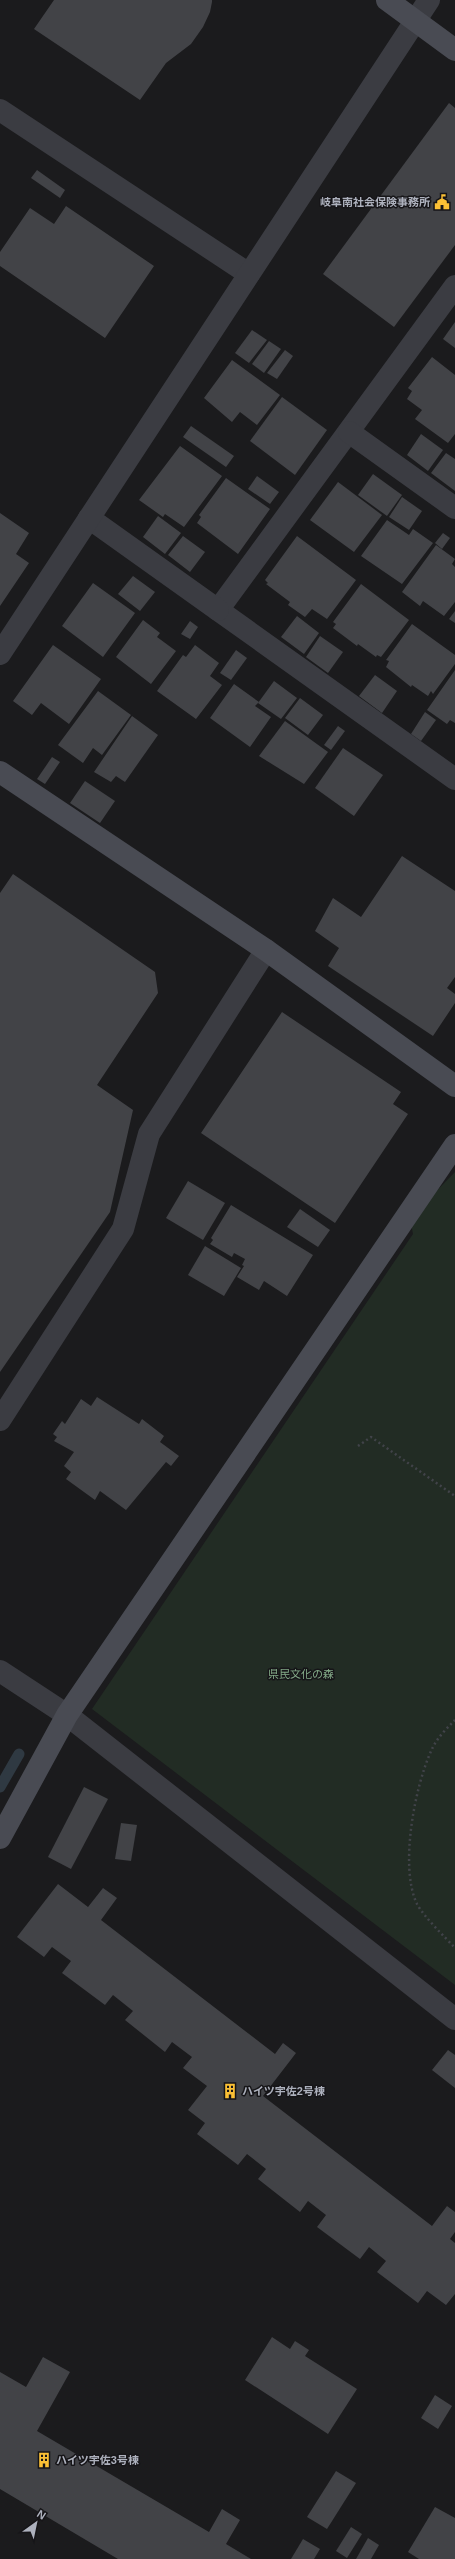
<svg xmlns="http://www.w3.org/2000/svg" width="455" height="2559" font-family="Helvetica,'Noto Sans JP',sans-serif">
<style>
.green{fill:#222c24}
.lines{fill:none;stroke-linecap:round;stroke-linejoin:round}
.stream{stroke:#2f3942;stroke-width:11}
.building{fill:#424347}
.path{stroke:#414349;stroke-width:2.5;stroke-dasharray:2 3;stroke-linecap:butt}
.street{stroke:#3b3c42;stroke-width:22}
.secondary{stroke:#494b53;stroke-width:22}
.labels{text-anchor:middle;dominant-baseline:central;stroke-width:3;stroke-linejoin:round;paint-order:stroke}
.poi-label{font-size:11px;font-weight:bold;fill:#adb1bd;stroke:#161518;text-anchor:start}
.park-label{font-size:11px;fill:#83a987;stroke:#161518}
</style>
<rect width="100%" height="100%" fill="#1b1b1d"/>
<path class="green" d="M455 1172V1985L92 1709 413 1234 410 1218Z"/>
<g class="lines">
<path class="stream" d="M0 1787 19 1754"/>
</g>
<g class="building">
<path d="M54 0H212V2L210 12 203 27 191 44 166 63 140 100 34 29Z"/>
<path d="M449 103 455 108V245L394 327 323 274Z"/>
<path d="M37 170 65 190 60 198 31 178Z"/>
<path d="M66 206 154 266 105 338 0 266V252L30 208 54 224Z"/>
<path d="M455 322V348L443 339Z"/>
<path d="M252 330 267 340 249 363 235 353Z"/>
<path d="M269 341 281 349 264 373 252 364Z"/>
<path d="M285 350 293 356 277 379 267 373Z"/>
<path d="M432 357 455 375V434L448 443 415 419 422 410 407 399 412 391 408 388Z"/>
<path d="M232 360 280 395 257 425 240 412 232 422 204 398Z"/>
<path d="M282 397 327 430 295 475 250 441Z"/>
<path d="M191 426 234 456 226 467 183 437Z"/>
<path d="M421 434 443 450 428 471 407 455Z"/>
<path d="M180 446 222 476 184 527 165 514 163 517 139 500Z"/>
<path d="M446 453 455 459V491L431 473Z"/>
<path d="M373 474 402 495 387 516 358 495Z"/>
<path d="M257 476 279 492 270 504 248 489Z"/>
<path d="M226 478 270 509 238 554 197 523 201 517 199 515Z"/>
<path d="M338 482 382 515 354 552 310 520Z"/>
<path d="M402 497 422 511 409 530 389 517Z"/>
<path d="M0 513 29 533 16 554 29 563 0 606Z"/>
<path d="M158 516 181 533 165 554 143 537Z"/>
<path d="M387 520 409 535 413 529 433 543 402 584 361 556Z"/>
<path d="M443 533 450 538 442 549 435 543Z"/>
<path d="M183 536 205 552 190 572 168 555Z"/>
<path d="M297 536 356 580 327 619 312 609 305 617 288 605 290 602 266 584 268 583 265 580Z"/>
<path d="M436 545 455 559 452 564 455 567V602L444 616 423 601 420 606 402 592Z"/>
<path d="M133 576 155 592 140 611 118 594Z"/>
<path d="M93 583 135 613 103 657 62 626Z"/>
<path d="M361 584 409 620 381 657 377 655 376 657 358 644 357 646 333 628 336 624 333 622Z"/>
<path d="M455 611V623L449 619Z"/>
<path d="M297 616 319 633 304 654 281 637Z"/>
<path d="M143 620 160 633 157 637 176 651 151 684 116 657Z"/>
<path d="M190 621 198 627 190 639 181 634Z"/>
<path d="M412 624 455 655V664L433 694 431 691 428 696 412 685 411 687 386 667 389 661 386 660Z"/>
<path d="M320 636 343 652 328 673 306 657Z"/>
<path d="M53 645 101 679 69 724 41 703 32 715 13 701Z"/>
<path d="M195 645 219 663 210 676 222 685 196 719 157 691 183 655 186 657Z"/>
<path d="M236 650 247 658 231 680 220 673Z"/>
<path d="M455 670V723L450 720 447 724 427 710Z"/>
<path d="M375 675 397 691 382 713 359 696Z"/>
<path d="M274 681 297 698 281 719 258 703Z"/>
<path d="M234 684 259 702 255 706 271 717 250 747 210 718Z"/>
<path d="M98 691 131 715 102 755 93 748 83 763 58 745Z"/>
<path d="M300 698 323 715 308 735 285 718Z"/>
<path d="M425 712 436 720 421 741 411 734Z"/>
<path d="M132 716 158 735 125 782 116 776 111 782 94 772Z"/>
<path d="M285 721 328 752 304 784 259 756Z"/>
<path d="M338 726 345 731 331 750 324 745Z"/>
<path d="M343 748 383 775 354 816 315 788Z"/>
<path d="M52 757 60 762 45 784 37 779Z"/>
<path d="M85 781 115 801 100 823 70 803Z"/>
<path d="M402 856 455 891V977L447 988 455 994V1003L433 1036 328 966 339 948 315 931 333 898 361 917Z"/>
<path d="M13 874 155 972 158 993 97 1085 133 1110 110 1212 0 1372V893Z"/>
<path d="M282 1012 401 1092 393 1104 408 1114 335 1223 201 1133Z"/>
<path d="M188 1181 225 1203 203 1240 166 1218Z"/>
<path d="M231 1205 313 1255 287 1296 264 1281 259 1290 237 1277 244 1266 242 1265 245 1259 234 1253 232 1257 210 1244 213 1240 211 1238Z"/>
<path d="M300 1209 330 1230 318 1247 287 1227Z"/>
<path d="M205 1246 241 1268 224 1296 188 1275Z"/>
<path d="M97 1397 139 1424 142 1419 164 1436 160 1442 179 1456 171 1466 166 1462 126 1510 100 1491 95 1500 66 1479 71 1472 64 1466 74 1452 54 1441 57 1437 53 1434 62 1421 65 1424 81 1399 91 1406Z"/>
<path d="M84 1787 108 1799 71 1869 48 1857Z"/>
<path d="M121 1823 137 1825 131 1861 115 1859Z"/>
<path d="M58 1884 88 1907 103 1888 117 1898 101 1920 275 2054 283 2043 296 2053 263 2096 432 2226 447 2206 455 2212V2232L450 2239 455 2243V2294L446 2305 427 2291 418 2303 377 2272 386 2261 369 2247 360 2259 317 2227 326 2215 308 2201 300 2212 258 2179 266 2169 247 2154 238 2165 197 2134 205 2123 188 2110 207 2086 183 2068 192 2057 172 2042 165 2052 125 2020 133 2011 113 1995 105 2005 62 1973 71 1961 52 1947 44 1957 17 1937Z"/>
<path d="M448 2050 455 2055V2088L432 2070Z"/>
<path d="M272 2337 290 2349 295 2341 309 2350 305 2356 357 2389 328 2434 245 2380Z"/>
<path d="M43 2357 70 2372 37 2431 209 2532 222 2509 240 2520 226 2544 251 2559H118L0 2489V2372L26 2387Z"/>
<path d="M435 2395 452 2406 438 2429 421 2418Z"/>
<path d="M336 2471 356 2483 327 2529 307 2517Z"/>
<path d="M435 2507 455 2518V2559H419L408 2552Z"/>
<path d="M351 2527 362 2534 347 2558 336 2551Z"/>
<path d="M368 2538 379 2545 371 2559H356Z"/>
<path d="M303 2539 320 2549 314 2559H291Z"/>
</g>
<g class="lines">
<g class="path">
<path d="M358 1446 371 1437 455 1496"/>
<path d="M455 1720C447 1728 437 1738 432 1749 415 1785 399 1867 417 1904 424 1917 444 1936 455 1948"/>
</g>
<g class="street">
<path d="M0 110 249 274"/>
<path d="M455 286 218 610 455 779"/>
<path d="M349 432 455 508"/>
<path d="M89 518 218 610"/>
<path d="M0 654 429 0"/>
<path d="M0 1420 123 1229 149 1134 266 950"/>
<path d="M0 1671 67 1715 455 2019"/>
</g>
<g class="secondary">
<path d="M387 0 455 50"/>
<path d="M0 772 266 950 455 1086"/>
<path d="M0 1838 67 1715 455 1145"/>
</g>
</g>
<defs>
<g id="civic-bare" transform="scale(1.2)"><path d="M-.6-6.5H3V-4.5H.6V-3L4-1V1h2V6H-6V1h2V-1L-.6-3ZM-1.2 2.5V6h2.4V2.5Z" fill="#fbc035" stroke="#161518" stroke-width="2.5" paint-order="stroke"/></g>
<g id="building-bare" transform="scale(1.2)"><path d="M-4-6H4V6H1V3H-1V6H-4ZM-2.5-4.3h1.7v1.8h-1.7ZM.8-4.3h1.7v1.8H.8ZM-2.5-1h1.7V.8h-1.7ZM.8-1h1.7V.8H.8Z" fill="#fbc035" stroke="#161518" stroke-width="2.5" paint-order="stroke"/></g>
</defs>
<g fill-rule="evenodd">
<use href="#civic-bare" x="442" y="202"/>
<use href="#building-bare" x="230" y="2091"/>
<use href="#building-bare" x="44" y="2460"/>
</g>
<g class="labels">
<g class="poi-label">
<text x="430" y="202" text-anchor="end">岐阜南社会保険事務所</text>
<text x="242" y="2091">ハイツ宇佐2号棟</text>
<text x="56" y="2460">ハイツ宇佐3号棟</text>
</g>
<g class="park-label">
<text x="301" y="1674">県民文化の森</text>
</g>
</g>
<g transform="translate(36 2523) rotate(33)" stroke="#161518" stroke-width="3" paint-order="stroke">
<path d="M0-3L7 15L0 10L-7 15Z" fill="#adb1bd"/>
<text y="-6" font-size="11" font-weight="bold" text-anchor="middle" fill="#adb1bd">N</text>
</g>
</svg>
